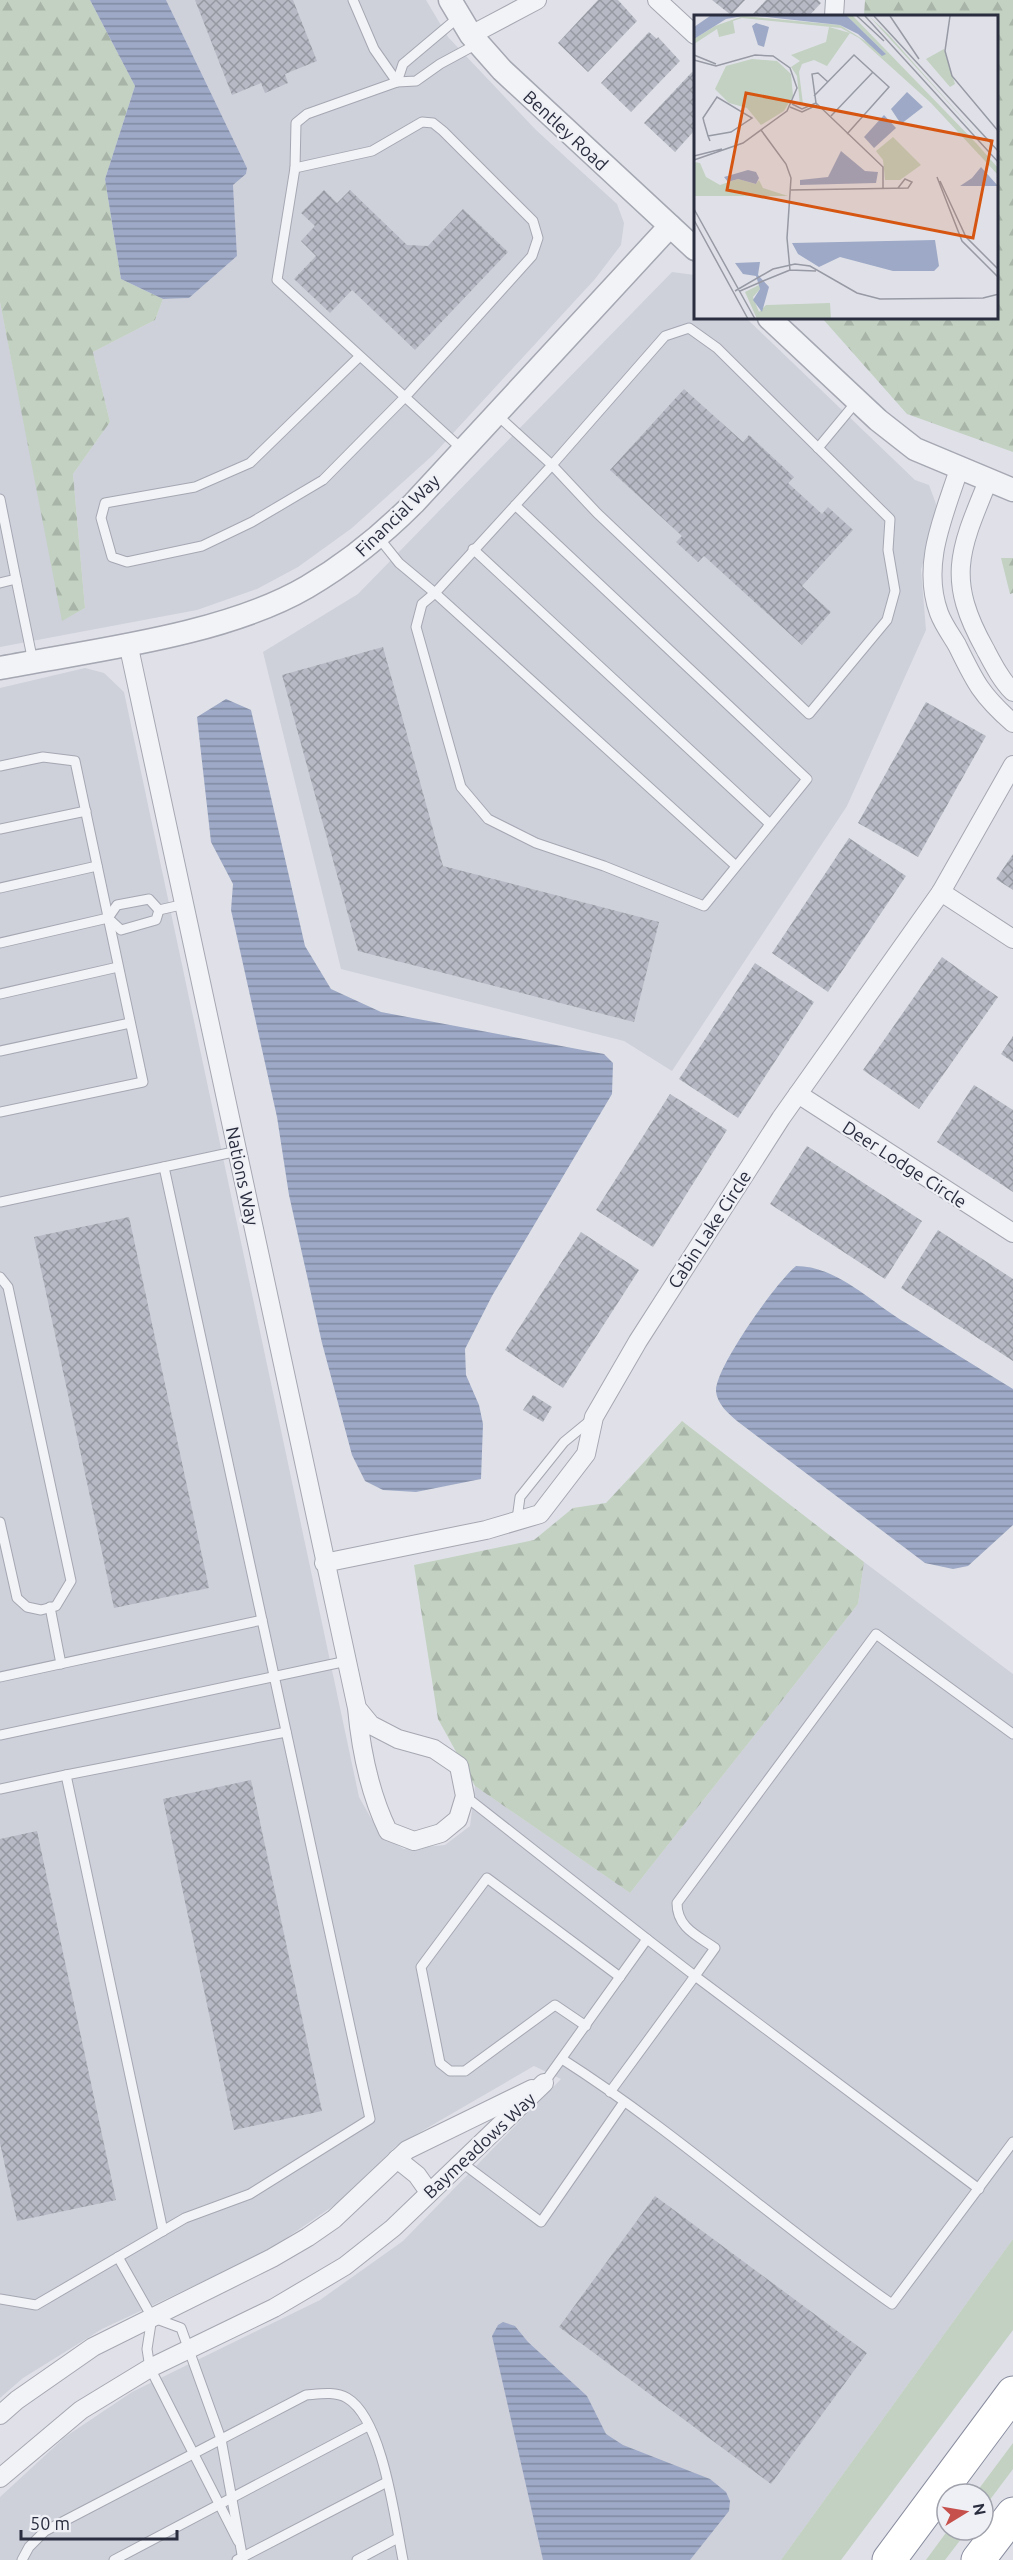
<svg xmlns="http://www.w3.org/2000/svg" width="1013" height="2560" font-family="Ubuntu,sans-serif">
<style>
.built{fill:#ced0da}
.green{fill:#c2d1c1}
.forest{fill:url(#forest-firs)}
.water{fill:url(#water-rules)}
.building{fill:url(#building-cross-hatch)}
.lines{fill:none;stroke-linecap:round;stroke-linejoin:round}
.service-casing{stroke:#a5a7b2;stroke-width:11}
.minor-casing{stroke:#a5a7b2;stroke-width:20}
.tertiary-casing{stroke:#a5a7b2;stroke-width:25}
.motorway-casing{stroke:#888c9e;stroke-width:35}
.service{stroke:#f2f3f6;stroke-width:9}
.minor{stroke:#f2f3f6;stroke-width:18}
.tertiary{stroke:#f2f3f6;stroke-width:22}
.motorway{stroke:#fff;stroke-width:33}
.labels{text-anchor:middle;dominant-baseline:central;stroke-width:4.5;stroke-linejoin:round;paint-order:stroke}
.street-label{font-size:18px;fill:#292d3e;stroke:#eff0f6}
.inset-road{fill:none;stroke:#9799a4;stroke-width:1.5}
.view{fill:#d55511;fill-opacity:0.15;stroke:#d55511;stroke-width:3}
.inset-edge{fill:none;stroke:#292d3e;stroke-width:3}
</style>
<defs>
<pattern id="forest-firs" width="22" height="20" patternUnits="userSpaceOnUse" patternTransform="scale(1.5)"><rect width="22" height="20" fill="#c2d1c1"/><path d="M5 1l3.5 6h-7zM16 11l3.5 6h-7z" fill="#a7b4a7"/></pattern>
<pattern id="water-rules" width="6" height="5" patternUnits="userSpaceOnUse" patternTransform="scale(1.5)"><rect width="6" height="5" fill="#9da9c6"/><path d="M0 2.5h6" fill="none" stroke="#808aa2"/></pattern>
<pattern id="building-cross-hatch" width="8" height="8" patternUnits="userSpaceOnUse" patternTransform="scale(1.5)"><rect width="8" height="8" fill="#b7bac4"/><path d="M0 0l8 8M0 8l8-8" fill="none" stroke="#9598a1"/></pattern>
</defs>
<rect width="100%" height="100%" fill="#e0e1e8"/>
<g class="built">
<path d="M166 0H426L448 37 536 130 617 204 624 223 621 245 595 279 433 455 352 528 298 567 257 589 197 610 0 647V302L63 620 85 608 73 474 110 422 93 352 155 320 163 299 189 298 237 256 233 185 246 174 247 168Z"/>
<path d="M672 272 695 275V318H746L915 480 929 485 936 504 935 519 921 570 926 630 847 806 672 1071 624 1041 341 969 263 652 358 594Z"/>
<path d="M85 668 104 673 124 692 359 1797 381 1836 404 1849 445 1845 470 1826 475 1786 630 1893 858 1604 864 1562 1013 1674V2239L781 2560H0V2497L65 2437 132 2392 320 2300 403 2241 561 2079 534 2066 396 2146 336 2204 266 2252 102 2329 23 2378 0 2398V688Z"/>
</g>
<g class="green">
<path d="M1013 2239V2330L841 2560H781Z"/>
<path d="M1013 2443V2469L983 2509V2494H975Z"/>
<path d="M948 2530H968L945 2560H926Z"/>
</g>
<g class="forest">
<path d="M0 0H90L135 86 105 179 121 279 163 299 155 320 93 352 110 422 73 474 85 608 62 621 0 302Z"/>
<path d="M865 0H1013V452L907 414 822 318H996V16H864Z"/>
<path d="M1001 558H1013V593L1010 594Z"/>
<path d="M682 1421 864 1562 858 1604 630 1893 475 1786 438 1719 414 1565 534 1540 573 1508 606 1503Z"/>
</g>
<g class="water">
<path d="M90 0H166L247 168 246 174 233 185 237 256 189 298 163 299 121 279 105 179 135 86Z"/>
<path d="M226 699 251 710 305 946 331 989 381 1012 604 1054 613 1063 612 1094 492 1296 465 1349 466 1375 479 1405 483 1424 481 1479 416 1492 383 1490 365 1481 352 1455 322 1343 289 1195 277 1117 231 910 233 884 211 842 197 717Z"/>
<path d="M796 1266C837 1266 872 1303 906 1323 941 1345 977 1367 1013 1389V1525L968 1566 953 1569 925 1563 737 1421C728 1413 717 1404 716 1391 715 1368 777 1281 796 1266Z"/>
<path d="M503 2322 515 2326 528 2342 587 2396 606 2434 623 2445 710 2479 726 2492 730 2501 729 2511 690 2560H543L492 2336 498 2325Z"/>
</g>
<g class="building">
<path d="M195 0H293L317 61 285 74 288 83 265 93 261 83 232 95Z"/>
<path d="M598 0H618L637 21 588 72 558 43Z"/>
<path d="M712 0H745L731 15Z"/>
<path d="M766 0H818L821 3 809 16H751Z"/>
<path d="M649 32 657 39 658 37 680 61 631 112 601 83Z"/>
<path d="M692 72 695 74V130L675 152 644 123Z"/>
<path d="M324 190 337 203 350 190 407 245 428 246 463 209 508 252 415 350 352 290 330 313 294 279 316 256 301 241 315 226 301 213Z"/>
<path d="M684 389 743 442 749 435 794 477 788 483 822 514 828 507 853 530 802 586 831 612 802 645 704 556 698 562 676 542 682 536 610 470Z"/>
<path d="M383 647 443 866 659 922 634 1022 358 951 282 675Z"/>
<path d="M926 702 986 736 918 857 858 823Z"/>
<path d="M849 838 906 876 828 992 772 953Z"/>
<path d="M1013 854V890L996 879Z"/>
<path d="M942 957 998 997 919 1109 863 1070Z"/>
<path d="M755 963 814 1002 738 1118 679 1079Z"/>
<path d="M1013 1036V1062L1001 1054Z"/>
<path d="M974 1085 1013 1110V1192L937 1142Z"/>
<path d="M670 1094 727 1130 653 1247 596 1210Z"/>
<path d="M807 1146 922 1221 885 1279 770 1204Z"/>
<path d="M129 1217 209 1588 114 1608 34 1237Z"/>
<path d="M938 1230 1013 1279V1361L901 1288Z"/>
<path d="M581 1232 639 1270 563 1388 505 1350Z"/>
<path d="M533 1395 552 1407 543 1422 523 1410Z"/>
<path d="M251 1780 322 2111 234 2130 163 1799Z"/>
<path d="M37 1831 116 2200 17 2221 0 2143V1839Z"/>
<path d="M655 2196 867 2353 771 2484 559 2327Z"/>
</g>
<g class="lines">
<g class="service-casing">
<g id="service">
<path d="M460 16 403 64 397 82 416 81 440 64 477 44"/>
<path d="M295 168 296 123 307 114 397 82 374 49 353 0"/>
<path d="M360 356 250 463 195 487 105 503 101 518 112 557 127 562 202 546 252 522 323 480 406 396 532 256 538 238 533 221 443 131 433 123 422 122 372 151 295 168 277 280 463 450"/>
<path d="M497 415 552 465 665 336 689 328 717 348 890 519 888 550 895 591 887 620 809 714 597 513 552 465 435 593 422 604 416 627 461 787 488 819 536 843 604 866 704 906 807 779 515 505"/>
<path d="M818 448 857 401"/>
<path d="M0 499 16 579 0 583"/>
<path d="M379 538 399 563 435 593 736 866"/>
<path d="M473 549 770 824"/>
<path d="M16 579 33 662"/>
<path d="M0 766 43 757 75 761 143 1082 0 1112"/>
<path d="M0 829 86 811"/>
<path d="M0 888 97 866"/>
<path d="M159 910 185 904"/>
<path d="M108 918 121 930 156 920 159 910"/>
<path d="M0 943 108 918 117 905 149 899 159 910"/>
<path d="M0 994 118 967"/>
<path d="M0 1051 130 1023"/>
<path d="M0 1202 238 1151"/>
<path d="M0 1277 8 1287 71 1581 56 1606 41 1610 27 1607 17 1598 0 1522"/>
<path d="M517 1519 520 1497 564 1442 592 1419"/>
<path d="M50 1607 61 1664"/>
<path d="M0 1677 262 1620"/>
<path d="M0 1735 347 1661"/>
<path d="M66 1775 286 1732"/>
<path d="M0 1789 66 1775 163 2231"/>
<path d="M465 1796 647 1939 544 2083"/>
<path d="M586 2026 555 2005 465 2071H450L440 2063 421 1967 487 1878 620 1977"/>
<path d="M562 2059C678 2133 779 2226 892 2304L1013 2142"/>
<path d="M610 2092 695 1976 647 1939"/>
<path d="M461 2162 541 2222 624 2102"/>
<path d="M979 2189 695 1976 715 1948C696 1935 677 1927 677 1903L876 1634 1013 1734"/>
<path d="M118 2257 152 2317 147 2349 150 2368 238 2541"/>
<path d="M0 2299 36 2305 185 2218 250 2194 370 2119 164 1167"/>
<path d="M154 2318 181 2328 221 2439 243 2560"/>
<path d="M22 2560 29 2547 45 2531 306 2395C319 2394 335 2391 347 2398 383 2419 395 2521 403 2560"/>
<path d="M114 2560 368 2426"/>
<path d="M237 2560 387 2482"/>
<path d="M357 2560 398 2538"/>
</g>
</g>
<g class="minor-casing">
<g id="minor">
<path d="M657 0 695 35"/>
<path d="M834 16 835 0"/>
<path d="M471 35 537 0"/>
<path d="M959 469C944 516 921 564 939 613 943 624 951 635 957 645 975 682 981 695 1013 723"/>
<path d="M988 481C959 551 946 579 985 649 993 664 1001 680 1013 692"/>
<path d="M128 643 357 1708C361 1751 369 1792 388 1831L414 1841 441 1833 458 1819 465 1796 459 1766 434 1749 398 1739 371 1725 357 1708"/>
<path d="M941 892 1013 939"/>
<path d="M798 1094 1013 1233"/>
<path d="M324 1563 486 1530 540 1514 586 1454 594 1417 638 1341 781 1118 941 892 1013 765"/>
<path d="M397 2159 417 2175 429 2192"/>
<path d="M0 2415 17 2400 93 2347 272 2258 308 2237 334 2219 407 2150 532 2089"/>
<path d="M0 2478 81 2410 150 2368 274 2308 345 2266 393 2228 544 2083"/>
</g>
</g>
<g class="tertiary-casing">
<g id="tertiary">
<path d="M450 0 471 35 502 70 695 249"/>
<path d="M769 318 878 420 915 449 1013 490"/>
<path d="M0 668C94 650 225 635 307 587 348 563 381 536 414 503L670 226"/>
</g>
</g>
<g class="motorway-casing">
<g id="motorway">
<path d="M889 2560 1013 2393"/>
<path d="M978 2560 1013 2514"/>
</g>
</g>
<use href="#service" class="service"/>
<use href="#minor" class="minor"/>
<use href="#tertiary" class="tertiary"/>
<use href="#motorway" class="motorway"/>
</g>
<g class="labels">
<g class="street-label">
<text transform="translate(566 130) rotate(43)">Bentley Road</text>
<text transform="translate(397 515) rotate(-44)">Financial Way</text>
<text transform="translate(905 1164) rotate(33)">Deer Lodge Circle</text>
<text transform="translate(243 1176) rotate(78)">Nations Way</text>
<text transform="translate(709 1229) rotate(-57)">Cabin Lake Circle</text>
<text transform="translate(479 2145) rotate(-43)">Baymeadows Way</text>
</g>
</g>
<g transform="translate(694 15)">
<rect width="304" height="304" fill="#e0e1e8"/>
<path d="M49 1 146 10 192 39 153 1H159L283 129 304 153V160L237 88 165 23 147 13 48 3 39 6 41 18 25 22 23 14 0 29V24L21 11ZM175 1 194 19 304 143 242 74ZM65 270 66 274 59 282 65 297 72 290 136 288 137 304H63L51 277Z" fill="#c2d1c1"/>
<path d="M135 12 156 18 133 51 120 45 108 49 105 57 109 89 106 90 103 61 97 52 106 46 97 40 132 27ZM250 34 261 69 256 72 232 44ZM58 44 83 46 97 59 99 81 90 96 67 110 53 93 35 88 21 74 32 51ZM199 122 227 150 206 165H191L189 145 182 136ZM0 147 6 148 12 162 26 170 44 164 62 169 65 165 69 173 94 181H0Z" fill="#c2d1c1"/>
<path d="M16 1H49L32 4 0 24V12ZM63 1H153L192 39 188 41 164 19 146 10ZM62 8 75 12 70 32 64 30 58 11ZM213 77 229 92 207 109 197 94ZM190 100 202 113 180 133 170 122ZM147 136 171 156 184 157 182 168 106 170V165L134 162ZM287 152 304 171H266L278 163ZM54 155 62 157 65 163 62 169 44 164 34 167 30 162ZM241 225 245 251 240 256H199L146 242 125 252 104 239 98 228ZM66 247 64 260 75 272 68 297 59 285 66 274 62 261 49 259 41 248Z" fill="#9da9c6"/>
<path class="inset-road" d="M163 1 190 26M171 1 305 148M180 1 305 137M196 1 225 44M256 1 251 36 258 61 305 117M0 40 22 49M0 45 22 51 61 40 79 41 96 53 103 73 93 96 49 128 0 145M134 67 124 58 118 59 122 88 189 152V173M120 81 160 40 195 72 153 119M98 89 108 94 122 88M96 92 108 97 123 90M137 101 179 57M67 115 92 149 97 163 93 223 96 255 122 256M14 121 37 117 58 103 23 82 9 103 10 107 14 121 16 126M0 141 28 134M243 162 268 226 305 263M246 166 272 222 305 255M97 175 214 173 218 167 211 164 204 173M0 194 61 304M0 205 54 304M69 266 96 255M41 276 79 254 101 249 116 251 163 278 186 284 289 283 305 279M46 276 69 266"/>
<path class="view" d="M52 78 298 126 279 223 33 175Z"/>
<rect width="304" height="304" class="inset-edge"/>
</g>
<g transform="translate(965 2512) rotate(79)"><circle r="28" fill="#eff0f6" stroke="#a0a2ac" stroke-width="1.5"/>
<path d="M0-4.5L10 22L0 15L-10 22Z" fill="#c6514c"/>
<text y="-9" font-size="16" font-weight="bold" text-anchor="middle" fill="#292d3e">N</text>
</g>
<path d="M21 2530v9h156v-9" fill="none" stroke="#292d3e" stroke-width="3"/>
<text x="30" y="2530" font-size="18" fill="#292d3e" stroke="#eff0f6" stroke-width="4.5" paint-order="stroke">50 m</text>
</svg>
